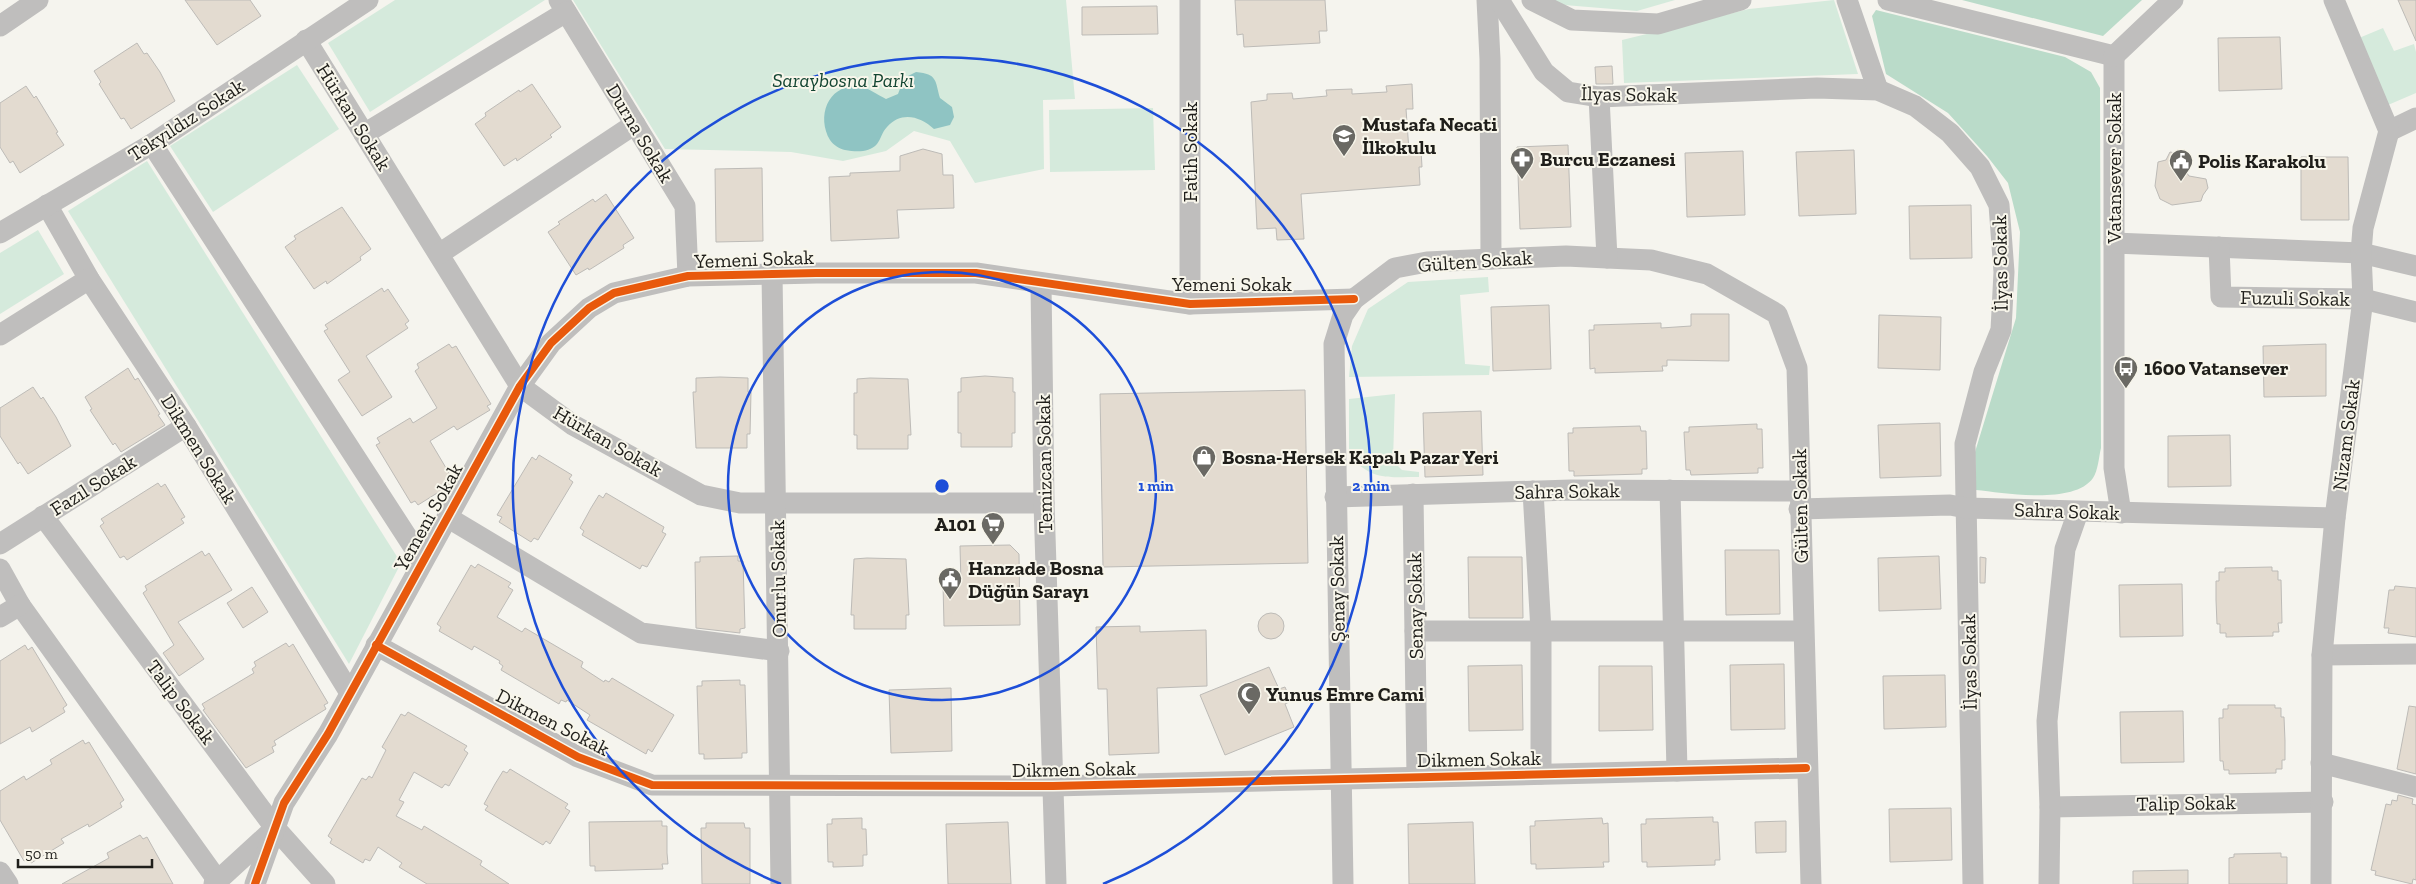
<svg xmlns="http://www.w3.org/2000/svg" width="2416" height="884" font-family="'Zilla Slab',serif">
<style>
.green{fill:#d5eadc}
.forest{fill:#badbc9}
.water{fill:#8fc4c3}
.building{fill:#e3dbd0;stroke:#bdbbb7}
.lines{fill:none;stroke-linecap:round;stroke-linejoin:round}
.street{stroke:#bfbebd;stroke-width:21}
.cycleway-casing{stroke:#f8f6eb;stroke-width:11}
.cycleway{stroke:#e8590c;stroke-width:8}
.ring{fill:none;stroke:#1d4ed8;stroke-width:2.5}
.labels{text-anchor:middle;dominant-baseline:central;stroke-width:4;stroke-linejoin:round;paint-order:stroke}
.park-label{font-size:20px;font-style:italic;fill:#134532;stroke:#f8f6eb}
.street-label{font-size:20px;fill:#1f1e1a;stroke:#f8f6eb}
.poi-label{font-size:20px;font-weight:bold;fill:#1f1e1a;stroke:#f8f6eb;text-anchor:start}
.centre{fill:#1d4ed8;stroke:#f8f6eb;stroke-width:2.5}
.ring-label{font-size:15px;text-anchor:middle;font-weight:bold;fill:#1d4ed8;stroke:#f8f6eb;stroke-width:4;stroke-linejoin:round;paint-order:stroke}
</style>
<rect width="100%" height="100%" fill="#f5f4ee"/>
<g class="green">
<path d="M395 0H545L370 112 328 43Z"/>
<path d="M573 0H1066L1075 99 1043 100 1044 169 975 183 950 141 914 131 886 151 843 161 791 152 665 149Z"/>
<path d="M1544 0H1675L1637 11 1552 4Z"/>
<path d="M1834 0 1858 74 1624 83 1622 40 1749 9Z"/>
<path d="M2383 28 2394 51 2414 44 2416 52V93L2388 105 2359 38Z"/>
<path d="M297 65 339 129 213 212 170 146Z"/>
<path d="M1153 108 1155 170 1050 172 1049 110Z"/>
<path d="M147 161 401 563 349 664 68 211Z"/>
<path d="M38 230 64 274 0 314V253Z"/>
<path d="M1488 277 1489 292 1460 295 1465 364 1490 366 1489 375 1349 377 1352 346 1368 309 1408 282Z"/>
<path d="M1395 394 1393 461 1402 470 1419 472V477C1386 477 1374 481 1349 456V399Z"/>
</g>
<g class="forest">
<path d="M1962 0H2142L2103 36Z"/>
<path d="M1876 10 2065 57 2091 72 2100 88 2101 448C2099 456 2098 471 2093 478 2074 505 2005 493 1976 490L1975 452 2016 318 2020 232 2008 183 1987 156 1948 113 1886 74 1872 16Z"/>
</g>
<path class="water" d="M916 72C938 74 935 81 940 98L952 107 954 117 950 125 934 129C920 116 901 111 887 127 882 132 881 139 877 144 869 153 856 152 845 150 840 149 833 145 830 140 816 116 828 84 859 86 867 87 878 95 886 99L898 94 904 78Z"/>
<g class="building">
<path d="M185 0H250L261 16 217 45Z"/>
<path d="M1235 0H1325L1327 31H1319L1320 43 1244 47 1243 34 1237 35Z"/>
<path d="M2398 0H2416V41Z"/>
<path d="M1157 6 1158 34 1082 35V7Z"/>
<path d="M2280 37 2282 89 2219 91 2218 38Z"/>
<path d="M137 43 144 54 147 53 160 72 175 101 131 129 124 118 121 119 99 84 101 82 94 71Z"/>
<path d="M1612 66 1613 84H1596L1595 67Z"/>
<path d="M532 84 561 127 550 135 552 137 517 161 516 158 504 166 475 124 486 116 485 113 519 90 520 92Z"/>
<path d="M1412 84 1413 109H1406L1409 151 1421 150 1422 167H1419L1420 185 1301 194 1304 239 1277 240 1276 228 1257 229 1251 102 1267 100V94L1292 93 1293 99 1327 96 1326 90 1352 89V94L1387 92 1386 86Z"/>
<path d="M26 86 34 98 36 96 58 132 56 133 64 145 20 173 13 161 10 163 0 147V103Z"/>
<path d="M1568 145 1571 227 1520 229 1517 147Z"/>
<path d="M923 149 942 154 943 175H953L954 208 897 210 899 238 831 241 829 177 850 176V173L900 171V156Z"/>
<path d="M1854 150 1856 214 1799 216 1796 152Z"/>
<path d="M1743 151 1745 215 1687 217 1685 153Z"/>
<path d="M2170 152 2181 154 2182 166 2189 176 2206 179 2208 188 2203 195 2201 201 2172 205 2160 199 2155 186 2158 162 2166 160Z"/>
<path d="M2301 157H2348L2349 220H2301Z"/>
<path d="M762 168 763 241 716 242 715 169Z"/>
<path d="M606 194 634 238 623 245 624 248 589 270 588 268 576 275 548 232 560 224 558 222 593 199 595 202Z"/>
<path d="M1971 205 1972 258 1910 259 1909 206Z"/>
<path d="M342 207 371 249 360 257 361 260 327 284 326 281 314 289 285 247 296 239 294 236Z"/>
<path d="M382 288 384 292 388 289 409 321 405 324 408 328 366 356 392 397 362 416 338 380 350 372 324 331 328 329 325 325Z"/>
<path d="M1549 305 1551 369 1493 371 1491 307Z"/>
<path d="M1691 314H1729V361L1667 360V366H1662L1663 371 1595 373V368L1590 369 1589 330H1594V325L1661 323V328L1691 326Z"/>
<path d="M1879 315 1941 317 1940 370 1878 368Z"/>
<path d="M449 344 452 348 456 346 491 404 487 406 490 410 457 430 454 426 430 441 452 478 448 481 450 485 418 505 415 501 411 503 376 445 380 443 377 438 410 418 413 423 437 408 415 371 419 368 417 364Z"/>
<path d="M2326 344V396L2264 397 2263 346Z"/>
<path d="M128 368 135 380 138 378 160 414 158 415 165 425 121 452 115 443 113 445 90 410 92 409 85 397Z"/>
<path d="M985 376 1013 378V392H1015V433H1012V447H961V433H958V392H961V378Z"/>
<path d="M720 377 748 378V392H751L750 434H747V448H696L693 392H696V378Z"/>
<path d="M870 378 908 379 911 435H908V449H857V435H854V393H857V379Z"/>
<path d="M33 387 41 399 43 397 56 417 71 446 28 474 20 462 18 464 0 436V408Z"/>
<path d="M1305 390 1308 563 1103 567 1100 394Z"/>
<path d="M1481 411 1483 475 1425 477 1423 413Z"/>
<path d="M1940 423 1941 476 1880 478 1878 425Z"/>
<path d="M1757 424V429H1762L1763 468H1758V473L1691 475 1690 470H1686L1684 432H1689V427Z"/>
<path d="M1640 426 1641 431H1646L1647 469H1642V474L1574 476V471H1569L1568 433H1573V428Z"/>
<path d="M2230 435 2231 486 2168 487V436Z"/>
<path d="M539 455 572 475 569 479 573 482 538 540 534 538 531 542 499 522 502 517 497 515 532 457 536 460Z"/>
<path d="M158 483 161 487 165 484 177 504 185 517 181 519 184 523 127 560 124 556 120 558 100 526 104 523 101 519Z"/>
<path d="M606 493 664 527 662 532 666 534 647 567 642 565 640 569 582 535 584 531 580 528 591 508 599 495 603 498Z"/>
<path d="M1010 545 1019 554 1020 625 944 626 943 584H961L960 546Z"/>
<path d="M1725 550H1779L1780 614 1726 615Z"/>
<path d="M202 551 205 556 209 553 232 590 178 622 204 659 179 676 163 653 174 645 143 593 147 590 145 586Z"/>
<path d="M738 556V561H743L745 628 740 629V633L696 628 695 562H700V557Z"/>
<path d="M1939 556 1941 609 1879 611 1878 558Z"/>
<path d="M1468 557H1522L1523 618H1469Z"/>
<path d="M1980 557 1986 558 1985 583H1980Z"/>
<path d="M867 558 906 559 909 615H906V629H854V615H851L854 559Z"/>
<path d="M478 564 511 583 508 587 513 590 497 617 522 632 525 628 583 662 581 667 604 682 605 680 609 682 612 678 674 715 652 752 648 749 646 754 587 720 590 715 567 700 566 702 561 700 559 704 501 670 503 666 499 663 500 661 474 646 472 650 439 631 441 627 437 624 471 565 475 568Z"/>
<path d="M2272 567V571H2278V580H2281L2282 623H2278L2279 632H2273V636L2226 637V633H2220V624H2217L2216 600V581H2219V572H2225V568Z"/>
<path d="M2182 584 2183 636 2120 637 2119 585Z"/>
<path d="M2395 586 2416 588V637L2388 633 2389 628H2384L2389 590H2394Z"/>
<path d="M252 587 268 612 243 628 227 603Z"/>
<circle cx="1271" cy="626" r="13"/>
<path d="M1140 626V632L1206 630 1207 686 1157 688 1159 753 1109 755 1107 689H1098L1096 627Z"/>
<path d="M286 643 289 647 293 644 328 703 324 705 326 709 274 741 276 745 272 747 274 752 246 768 203 710 205 709 202 704 254 673 252 669 256 666 254 662Z"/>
<path d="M25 645 28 650 32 647 67 705 63 708 65 712 32 732 30 727 0 744V661Z"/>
<path d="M1784 664 1785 729 1731 730 1730 665Z"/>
<path d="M1522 665 1523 730 1469 731 1468 666Z"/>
<path d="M1599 666H1652L1653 730 1599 731Z"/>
<path d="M1269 667 1279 689 1285 687 1291 701 1285 704 1294 727 1225 755 1200 695Z"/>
<path d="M1945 675 1946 727 1884 729 1883 676Z"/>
<path d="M740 680V685H745L747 753H742V758L704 759V754H699L697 686H702V681Z"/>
<path d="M951 688 952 751 891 753 889 690Z"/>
<path d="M2228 705H2275V708H2281V717H2284L2285 741V760H2282V769H2276V773L2229 774V770H2224L2223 761H2220L2219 718H2223V709H2228Z"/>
<path d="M2409 706 2416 707V774L2397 769Z"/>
<path d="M2183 711 2184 762 2121 763 2120 712Z"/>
<path d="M408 712 467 746 464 750 468 753 449 786 445 784 442 788 414 772 399 800 404 802 396 816 422 830 424 826 482 861 480 865 509 884H427L399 867 402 863 378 847 370 861 365 859 363 863 330 843 332 839 328 836 362 778 366 780 369 776 372 778 386 750 382 747 401 714 405 716Z"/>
<path d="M83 740 85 744 89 742 124 800 120 803 122 807 89 827 88 824 61 839 64 843 31 863 28 858 24 861 0 820V791L24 776 26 780 52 764 50 760Z"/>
<path d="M510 769 568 804 565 808 570 811 550 844 546 841 543 845 485 810 488 806 484 804 495 784 503 771 507 773Z"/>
<path d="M2398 795 2413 799 2412 804 2416 805V880L2413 879 2412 884 2375 875 2376 871 2371 870 2386 804 2391 805 2392 800 2397 801Z"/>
<path d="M1951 808 1952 860 1890 862 1889 809Z"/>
<path d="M1713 817V822H1718L1720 860H1715V865L1647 867V862H1642L1641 824H1646V819Z"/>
<path d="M862 818V829H866L867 855H863V866L833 867V862H828L827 824H832V819Z"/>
<path d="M1602 818 1603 824 1608 823 1609 862H1603L1604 867 1536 869V864H1531L1530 826H1535V821Z"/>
<path d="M662 821V826H667V853L668 864H662L663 869 595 871V866H590L589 822Z"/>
<path d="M1786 821V852L1756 853 1755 822Z"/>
<path d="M1008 822 1011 884H948L946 824Z"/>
<path d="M1473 822 1475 884H1409L1408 824Z"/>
<path d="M706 823H744L745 828H750V884H702L701 828H706Z"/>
<path d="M140 835 143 839 147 837 173 884H62L109 858 107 853Z"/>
<path d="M2281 853V857H2287V884H2229V858L2234 857V854Z"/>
<path d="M2188 870V884H2133V871Z"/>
</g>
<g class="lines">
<g class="street">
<path d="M559 0 685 206 688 276"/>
<path d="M1190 0V304"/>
<path d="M1487 0 1490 59 1491 259"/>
<path d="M1499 0 1544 72 1568 92 1599 97 1817 88 1878 90 1915 106 1950 133 1980 167 1999 205 2004 272 2001 330 1984 372 1965 444 1973 884"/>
<path d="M1532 0 1572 20 1658 24 1741 0"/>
<path d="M1847 0 1878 90"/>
<path d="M1888 0 2114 56"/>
<path d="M0 26 38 0"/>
<path d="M306 40 520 386 573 425 701 495 740 503H1044"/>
<path d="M2114 56V468L2121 513"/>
<path d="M2114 56 2173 0"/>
<path d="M2389 131 2416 118"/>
<path d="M364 134 566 12"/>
<path d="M152 144 422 560"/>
<path d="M47 205 89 279 186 426 350 693"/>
<path d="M0 233 152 144 368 0"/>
<path d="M2114 243 2361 253 2416 266"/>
<path d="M2219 247 2221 297 2363 299 2416 312"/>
<path d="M439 254 635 124"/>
<path d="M1607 258 1651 260 1707 274 1777 314 1797 368 1811 884"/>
<path d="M772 273 781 884"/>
<path d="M1041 284 1044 503 1056 884"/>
<path d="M0 335 89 279"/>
<path d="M1670 490 1677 771"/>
<path d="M1533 491 1541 631V774"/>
<path d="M1413 494 1417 777"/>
<path d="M1335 497 1571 490 1799 491"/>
<path d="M1799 509 1950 505 1966 508 2335 518"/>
<path d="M43 516 275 828 325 884"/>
<path d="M447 517 641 633 779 651"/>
<path d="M0 544 186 426"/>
<path d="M0 569 20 605 218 881"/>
<path d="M0 617 20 605"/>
<path d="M1415 631H1803"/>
<path d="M376 645 578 757 652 785 1053 786 1806 768"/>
<path d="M2322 655 2416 654"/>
<path d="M2321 763 2416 787"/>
<path d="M2050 807 2323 802"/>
<path d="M0 872 8 884"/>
<path d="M214 884 273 830"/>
<path d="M255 884 284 803 328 734 520 386 551 343 589 308 614 293 688 276 816 273H976L1190 304 1354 299"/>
<path d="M1343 884 1334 344 1343 315 1354 299 1395 268 1427 262 1491 259 1566 256 1607 258 1599 97"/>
<path d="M2049 884 2050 807 2047 721 2065 549 2078 512"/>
<path d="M2321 884 2322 655 2335 518 2363 299 2361 253 2363 228 2389 131 2334 0"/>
</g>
<g class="cycleway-casing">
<g id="cycleway">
<path d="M376 645 578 757 652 785 1053 786 1806 768"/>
<path d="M255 884 284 803 328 734 520 386 551 343 589 308 614 293 688 276 816 273H976L1190 304 1354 299"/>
</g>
</g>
<use href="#cycleway" class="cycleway"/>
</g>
<g class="ring">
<circle cx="942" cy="486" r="214"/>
<path d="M781 884A429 429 0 1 1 1103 884"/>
</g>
<defs>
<g id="school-pin" transform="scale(1.25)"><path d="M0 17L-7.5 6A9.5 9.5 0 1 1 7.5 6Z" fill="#6a6964" stroke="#f8f6eb"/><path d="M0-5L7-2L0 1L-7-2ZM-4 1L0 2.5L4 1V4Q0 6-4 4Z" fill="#fff"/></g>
<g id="pharmacy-pin" transform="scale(1.25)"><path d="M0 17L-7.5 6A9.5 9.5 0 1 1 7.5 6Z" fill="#6a6964" stroke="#f8f6eb"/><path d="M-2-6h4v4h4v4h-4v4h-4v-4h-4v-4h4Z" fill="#fff"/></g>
<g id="civic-pin" transform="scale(1.25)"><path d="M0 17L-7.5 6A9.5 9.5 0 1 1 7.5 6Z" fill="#6a6964" stroke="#f8f6eb"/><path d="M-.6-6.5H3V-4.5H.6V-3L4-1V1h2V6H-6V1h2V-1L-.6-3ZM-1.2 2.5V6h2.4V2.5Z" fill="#fff"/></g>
<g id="bus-pin" transform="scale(1.25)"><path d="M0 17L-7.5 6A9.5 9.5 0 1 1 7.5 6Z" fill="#6a6964" stroke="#f8f6eb"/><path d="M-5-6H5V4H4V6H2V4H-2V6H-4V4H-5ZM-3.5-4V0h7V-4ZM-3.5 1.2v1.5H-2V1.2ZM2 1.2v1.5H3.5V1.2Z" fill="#fff"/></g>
<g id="shop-pin" transform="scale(1.25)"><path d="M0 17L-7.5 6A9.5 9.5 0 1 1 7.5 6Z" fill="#6a6964" stroke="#f8f6eb"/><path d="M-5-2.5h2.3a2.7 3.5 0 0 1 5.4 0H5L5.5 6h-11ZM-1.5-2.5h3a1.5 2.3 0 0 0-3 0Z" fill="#fff"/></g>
<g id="supermarket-pin" transform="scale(1.25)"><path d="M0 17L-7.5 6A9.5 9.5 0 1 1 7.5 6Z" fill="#6a6964" stroke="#f8f6eb"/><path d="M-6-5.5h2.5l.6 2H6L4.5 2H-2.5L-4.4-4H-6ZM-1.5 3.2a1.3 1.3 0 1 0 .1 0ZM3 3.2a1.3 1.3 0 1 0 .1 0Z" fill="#fff"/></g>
<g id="mosque-pin" transform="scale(1.25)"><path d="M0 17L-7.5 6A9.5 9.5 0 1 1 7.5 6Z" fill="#6a6964" stroke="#f8f6eb"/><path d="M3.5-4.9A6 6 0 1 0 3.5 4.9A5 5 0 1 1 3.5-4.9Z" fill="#fff"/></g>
</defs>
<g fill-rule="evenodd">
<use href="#school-pin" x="1344" y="136"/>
<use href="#pharmacy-pin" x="1522" y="159"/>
<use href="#civic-pin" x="2181" y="161"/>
<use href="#bus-pin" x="2126" y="368"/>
<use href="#shop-pin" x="1204" y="457"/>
<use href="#supermarket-pin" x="993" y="524"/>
<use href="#civic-pin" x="950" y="579"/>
<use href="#mosque-pin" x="1249" y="694"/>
</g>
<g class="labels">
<g class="park-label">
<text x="843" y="80">Saraybosna Parkı</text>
</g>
<g class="street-label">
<text transform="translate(1629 94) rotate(1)">İlyas Sokak</text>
<text transform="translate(354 117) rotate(58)">Hürkan Sokak</text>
<text transform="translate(186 120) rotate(-33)">Tekyıldız Sokak</text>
<text transform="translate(640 133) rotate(59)">Durna Sokak</text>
<text transform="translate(1190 152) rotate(-90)">Fatih Sokak</text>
<text transform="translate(2114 168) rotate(-90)">Vatansever Sokak</text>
<text transform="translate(754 259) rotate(-2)">Yemeni Sokak</text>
<text transform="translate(1475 261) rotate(-4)">Gülten Sokak</text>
<text transform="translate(2000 263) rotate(-91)">İlyas Sokak</text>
<text x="1232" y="284">Yemeni Sokak</text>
<text transform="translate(2295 298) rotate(1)">Fuzuli Sokak</text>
<text transform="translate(2346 435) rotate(-83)">Nizam Sokak</text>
<text transform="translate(608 441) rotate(30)">Hürkan Sokak</text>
<text transform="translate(199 449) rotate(58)">Dikmen Sokak</text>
<text transform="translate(1044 464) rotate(-91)">Temizcan Sokak</text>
<text transform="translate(93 485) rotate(-32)">Fazıl Sokak</text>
<text transform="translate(1567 491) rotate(-1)">Sahra Sokak</text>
<text transform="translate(1800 506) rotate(-91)">Gülten Sokak</text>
<text transform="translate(2067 511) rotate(2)">Sahra Sokak</text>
<text transform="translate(428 517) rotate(-61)">Yemeni Sokak</text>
<text transform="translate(778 579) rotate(-91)">Onurlu Sokak</text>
<text transform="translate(1337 589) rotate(-91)">Şenay Sokak</text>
<text transform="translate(1415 606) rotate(-91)">Senay Sokak</text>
<text transform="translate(1969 662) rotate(-91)">İlyas Sokak</text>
<text transform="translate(181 702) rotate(53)">Talip Sokak</text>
<text transform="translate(553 722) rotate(27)">Dikmen Sokak</text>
<text transform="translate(1479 759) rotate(-1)">Dikmen Sokak</text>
<text transform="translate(1074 769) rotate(-1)">Dikmen Sokak</text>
<text transform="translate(2186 803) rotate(-1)">Talip Sokak</text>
</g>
<g class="poi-label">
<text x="1362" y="124">Mustafa Necati<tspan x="1362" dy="23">İlkokulu</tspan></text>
<text x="1540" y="159">Burcu Eczanesi</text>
<text x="2198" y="161">Polis Karakolu</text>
<text x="2144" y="368">1600 Vatansever</text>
<text x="1222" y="457">Bosna-Hersek Kapalı Pazar Yeri</text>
<text x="976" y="524" text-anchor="end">A101</text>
<text x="968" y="568">Hanzade Bosna<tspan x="968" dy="23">Düğün Sarayı</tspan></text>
<text x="1266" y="694">Yunus Emre Cami</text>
</g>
</g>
<circle cx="942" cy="486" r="8" class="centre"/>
<g class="ring-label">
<text x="1156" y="491">1 min</text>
<text x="1371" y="491">2 min</text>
</g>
<path d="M18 859v8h134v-8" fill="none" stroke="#1f1e1a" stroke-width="2.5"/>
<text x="25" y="859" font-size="15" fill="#1f1e1a" stroke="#f8f6eb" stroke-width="4" paint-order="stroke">50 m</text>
</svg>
